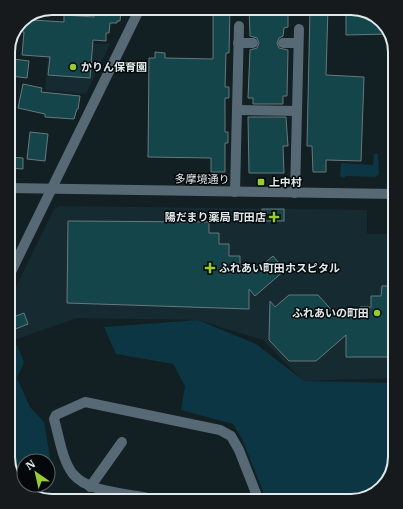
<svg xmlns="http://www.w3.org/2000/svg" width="403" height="509" font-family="'IBM Plex Serif','Noto Sans JP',serif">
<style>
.built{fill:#162a32}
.green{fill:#0c3644}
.building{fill:#13454a;stroke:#69797b}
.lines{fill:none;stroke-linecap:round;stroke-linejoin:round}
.minor{stroke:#586976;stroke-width:10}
.poi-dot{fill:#99cb35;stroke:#04080a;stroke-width:1.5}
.labels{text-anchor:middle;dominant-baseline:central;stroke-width:3;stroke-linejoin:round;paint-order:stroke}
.poi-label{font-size:11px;font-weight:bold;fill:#e0e9ec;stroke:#04080a;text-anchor:start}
.street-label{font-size:11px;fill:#e0e9ec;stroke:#04080a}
.rim{fill:none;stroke:#e0e9ec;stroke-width:2}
</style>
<rect width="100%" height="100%" fill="#121f23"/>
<g class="built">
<path d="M49 41 110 44 86 94 45 90Z"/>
<path d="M60 206 367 210V234H390V210H395V378L303 381 263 340 198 320 77 318 8 342V303L54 209Z"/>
</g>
<g class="green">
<path d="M374 154H378L379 174 376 177 346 176 344 178 340 177 341 163 373 165Z"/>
<path d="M198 320 256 344 304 381 395 383V457L389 479 375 494 351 501H267L242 439 233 424 181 410 185 386 173 364 116 354 104 327Z"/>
<path d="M17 345 24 362 17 378 30 407 44 422 51 463 48 465V461H24V485H32L25 486 15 481 14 476 16 473 8 457V348Z"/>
</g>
<g class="building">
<path d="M213 8H230L229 53H226L225 87H229V98H225V132H228V143H225V172H211V158L148 157 149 58H155V52L165 53V58L213 59Z"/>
<path d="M249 8H288V27L284 28 283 36 279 38 277 43 279 48 288 50 287 96H283V104H253V98H248L250 50 257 48 259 43 257 38 250 36Z"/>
<path d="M310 8H328L326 75 364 77 361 161 326 160V172H313L312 146H307Z"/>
<path d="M346 8H353L388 28 389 34 346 35Z"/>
<path d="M94 9 121 11 120 21H117V23H110L109 33H106V41L93 40 90 78 48 75 50 57 22 55 24 32 17 31 23 19 32 16V20L64 22V15L94 17Z"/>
<path d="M13 59 29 61 27 78 11 76Z"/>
<path d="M23 84 42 88 41 92 80 96 78 109H77L74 119 45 117V114L18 108Z"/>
<path d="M248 117H286L288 146H283L284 173H249Z"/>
<path d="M30 132 48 134 45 161 27 159Z"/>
<path d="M8 157 23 158V169L8 168Z"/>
<rect x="262" y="209" width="22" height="12"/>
<path d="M68 221 209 222V233H219V244H229V256H240V267H260L273 256 285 270 255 296 249 289V309L67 303Z"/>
<path d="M382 286H395V357H346V335L316 361H289L269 340 270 301 275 307 289 295H318L338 317 359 318 360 307H371V296H381Z"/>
<path d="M24 313 28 324 8 332V319Z"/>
</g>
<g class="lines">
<g class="minor">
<path d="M238 43H253"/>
<path d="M283 43H298"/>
<path d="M237 110 297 111"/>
<path d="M8 188 395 194"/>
<path d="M235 192 239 26"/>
<path d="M295 193 299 29"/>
<path d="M8 278 140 8"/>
<path d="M90 487 122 442"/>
<path d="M161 501C137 493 90 495 73 474 62 460 59 436 54 419L56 415 85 402 220 430 231 436 239 450 259 501"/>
</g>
</g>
<g class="poi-dot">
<circle cx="73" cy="67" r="4"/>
<rect x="257" y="178" width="8" height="8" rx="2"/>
<path d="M272 211h4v4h4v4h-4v4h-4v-4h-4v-4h4z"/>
<path d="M208 262h4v4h4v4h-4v4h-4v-4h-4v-4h4z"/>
<circle cx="377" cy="313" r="4"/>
</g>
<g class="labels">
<g class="poi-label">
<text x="81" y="67">かりん保育園</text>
<text x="269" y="182">上中村</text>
<text x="266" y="217" text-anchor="end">陽だまり薬局 町田店</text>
<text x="219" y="268">ふれあい町田ホスピタル</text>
<text x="369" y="313" text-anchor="end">ふれあいの町田</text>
</g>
<g class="street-label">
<text transform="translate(202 179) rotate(1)">多摩境通り</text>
</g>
</g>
<path d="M0 0H403V509H0ZM52 15H351A37 37 0 0 1 388 52V457A37 37 0 0 1 351 494H52A37 37 0 0 1 15 457V52A37 37 0 0 1 52 15Z" fill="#161a1c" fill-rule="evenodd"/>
<path class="rim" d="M52 15H351A37 37 0 0 1 388 52V457A37 37 0 0 1 351 494H52A37 37 0 0 1 15 457V52A37 37 0 0 1 52 15Z"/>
<g transform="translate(36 473) rotate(326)"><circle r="19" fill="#04080a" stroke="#5c6264"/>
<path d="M0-3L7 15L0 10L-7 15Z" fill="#99cb35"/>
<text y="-6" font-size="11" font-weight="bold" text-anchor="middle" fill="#e0e9ec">N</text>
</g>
</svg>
